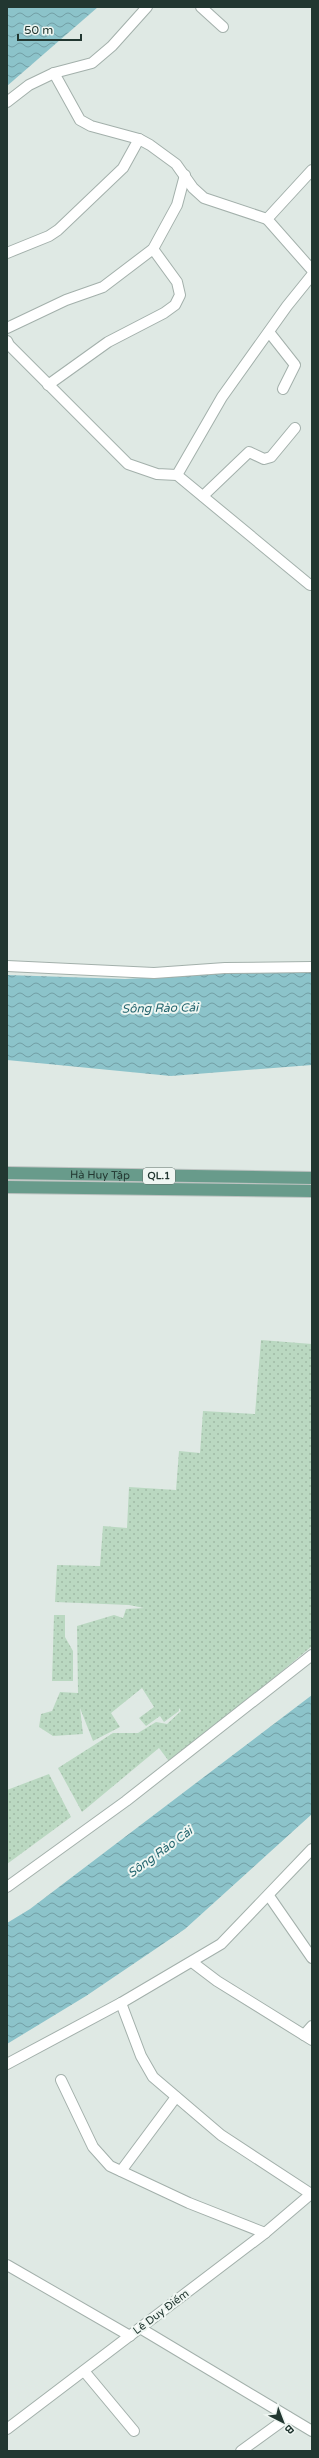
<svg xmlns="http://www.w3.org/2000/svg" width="319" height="2458" font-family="'Varela Round',sans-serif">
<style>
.green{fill:url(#green-dots)}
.water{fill:url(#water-waves)}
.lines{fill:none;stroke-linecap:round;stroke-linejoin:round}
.street-casing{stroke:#a3b0ab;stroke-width:12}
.primary-casing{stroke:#bdc3c1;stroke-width:14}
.street{stroke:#fff;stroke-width:10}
.primary{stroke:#689b8b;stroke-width:12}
.labels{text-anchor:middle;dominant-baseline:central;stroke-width:4;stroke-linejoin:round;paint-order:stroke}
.shield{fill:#eff6f2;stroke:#60706b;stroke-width:1}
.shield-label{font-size:10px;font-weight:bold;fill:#223731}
.street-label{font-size:11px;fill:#223731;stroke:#eff6f2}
.water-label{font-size:12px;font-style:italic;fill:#22646d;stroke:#eff6f2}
</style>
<defs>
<pattern id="green-dots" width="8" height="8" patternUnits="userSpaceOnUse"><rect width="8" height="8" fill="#bad8c1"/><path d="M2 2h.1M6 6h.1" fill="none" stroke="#a0baa6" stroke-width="1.8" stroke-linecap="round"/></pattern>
<pattern id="water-waves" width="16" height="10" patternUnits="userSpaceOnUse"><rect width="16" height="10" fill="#8cc3ca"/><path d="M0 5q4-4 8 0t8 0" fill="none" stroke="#729fa5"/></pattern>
</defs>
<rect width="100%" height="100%" fill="#dfe9e4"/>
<g class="green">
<path d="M261 1340 312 1344V1646L171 1764 159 1748 82 1812 58 1768 113 1733H138L156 1722 167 1724 181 1711 179 1708V1711L164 1722 160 1716 146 1726 139 1718 154 1707 142 1688 111 1713 120 1727 93 1741 80 1708 83 1734 53 1736 39 1727 41 1714 52 1711 60 1692 78 1693 77 1626 114 1615 123 1618 126 1609 144 1608 129 1605 55 1602 57 1565 100 1566 103 1526 127 1528 129 1487 176 1490 179 1451 200 1453 203 1411 255 1414Z"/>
<path d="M54 1615H65V1637L73 1651V1681H52Z"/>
<path d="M49 1774 71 1817 7 1864V1790Z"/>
</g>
<g class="water">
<path d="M7 7H98L7 86Z"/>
<path d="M264 971 312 972V1065L171 1076 7 1060V975L125 979Z"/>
<path d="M312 1695V1814L185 1929 86 1996 7 2044V1923L30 1909Z"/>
</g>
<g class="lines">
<g class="street-casing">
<g id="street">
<path d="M201 7 223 27"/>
<path d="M54 73 80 120 91 126 139 139 150 145 176 164 193 188 204 198 267 219"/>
<path d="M7 102 29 85 54 73 92 63 112 46 147 7"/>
<path d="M312 170 267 219 312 270"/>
<path d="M7 253 49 236 58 230 123 168 139 139"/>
<path d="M7 328 66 300 103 287 153 249 177 205 185 175"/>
<path d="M269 332 295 365 283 389"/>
<path d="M7 341 9 345 128 464 157 474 177 475 310 585"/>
<path d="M48 385 108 342 164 313 175 305 180 295 177 282 153 249"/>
<path d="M177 475 222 397 287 306 312 275"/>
<path d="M203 496 249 452 264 459 271 457 295 428"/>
<path d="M7 966 154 973 225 968 312 967"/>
<path d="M7 1887 126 1801 312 1655"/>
<path d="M269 1896 312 1958"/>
<path d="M192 1962 217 1981 312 2040"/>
<path d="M121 2003 141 2056 153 2077 221 2135 311 2194"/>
<path d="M304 2035 312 2026"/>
<path d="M7 2064 121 2003 221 1944 312 1849"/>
<path d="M61 2080 93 2147 110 2166 189 2203 265 2233"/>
<path d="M121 2171 176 2097"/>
<path d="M7 2265 130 2336"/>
<path d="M140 2328 312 2431"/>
<path d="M84 2371 134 2431"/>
<path d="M7 2429 265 2233 312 2193"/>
<path d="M241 2451 288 2417"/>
</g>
</g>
<g class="primary-casing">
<g id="primary">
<path id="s1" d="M7 1173 312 1178"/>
<path d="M7 1187 312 1191"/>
</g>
</g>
<use href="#street" class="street"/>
<use href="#primary" class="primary"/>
</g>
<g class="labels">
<rect class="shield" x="143" y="1168" width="32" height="16" rx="3"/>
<g class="shield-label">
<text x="159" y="1176">QL.1</text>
</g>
<g class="street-label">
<text stroke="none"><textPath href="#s1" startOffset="93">Hà Huy Tập</textPath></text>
<text transform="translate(161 2312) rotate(-37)">Lê Duy Điếm</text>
</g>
<g class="water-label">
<text transform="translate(160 1008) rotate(-1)">Sông Rào Cái</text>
<text transform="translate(160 1852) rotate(-36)">Sông Rào Cái</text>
</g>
</g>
<rect width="319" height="2458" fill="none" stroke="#223731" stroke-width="16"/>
<g transform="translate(283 2422) rotate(138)" stroke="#eff6f2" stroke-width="3" paint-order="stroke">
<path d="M0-3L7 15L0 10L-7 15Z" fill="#223731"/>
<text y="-6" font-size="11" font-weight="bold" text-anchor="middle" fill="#223731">B</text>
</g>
<path d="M18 34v6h63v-6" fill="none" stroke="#223731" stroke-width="2"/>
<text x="24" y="34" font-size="12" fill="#223731" stroke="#eff6f2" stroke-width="3" paint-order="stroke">50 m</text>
</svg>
